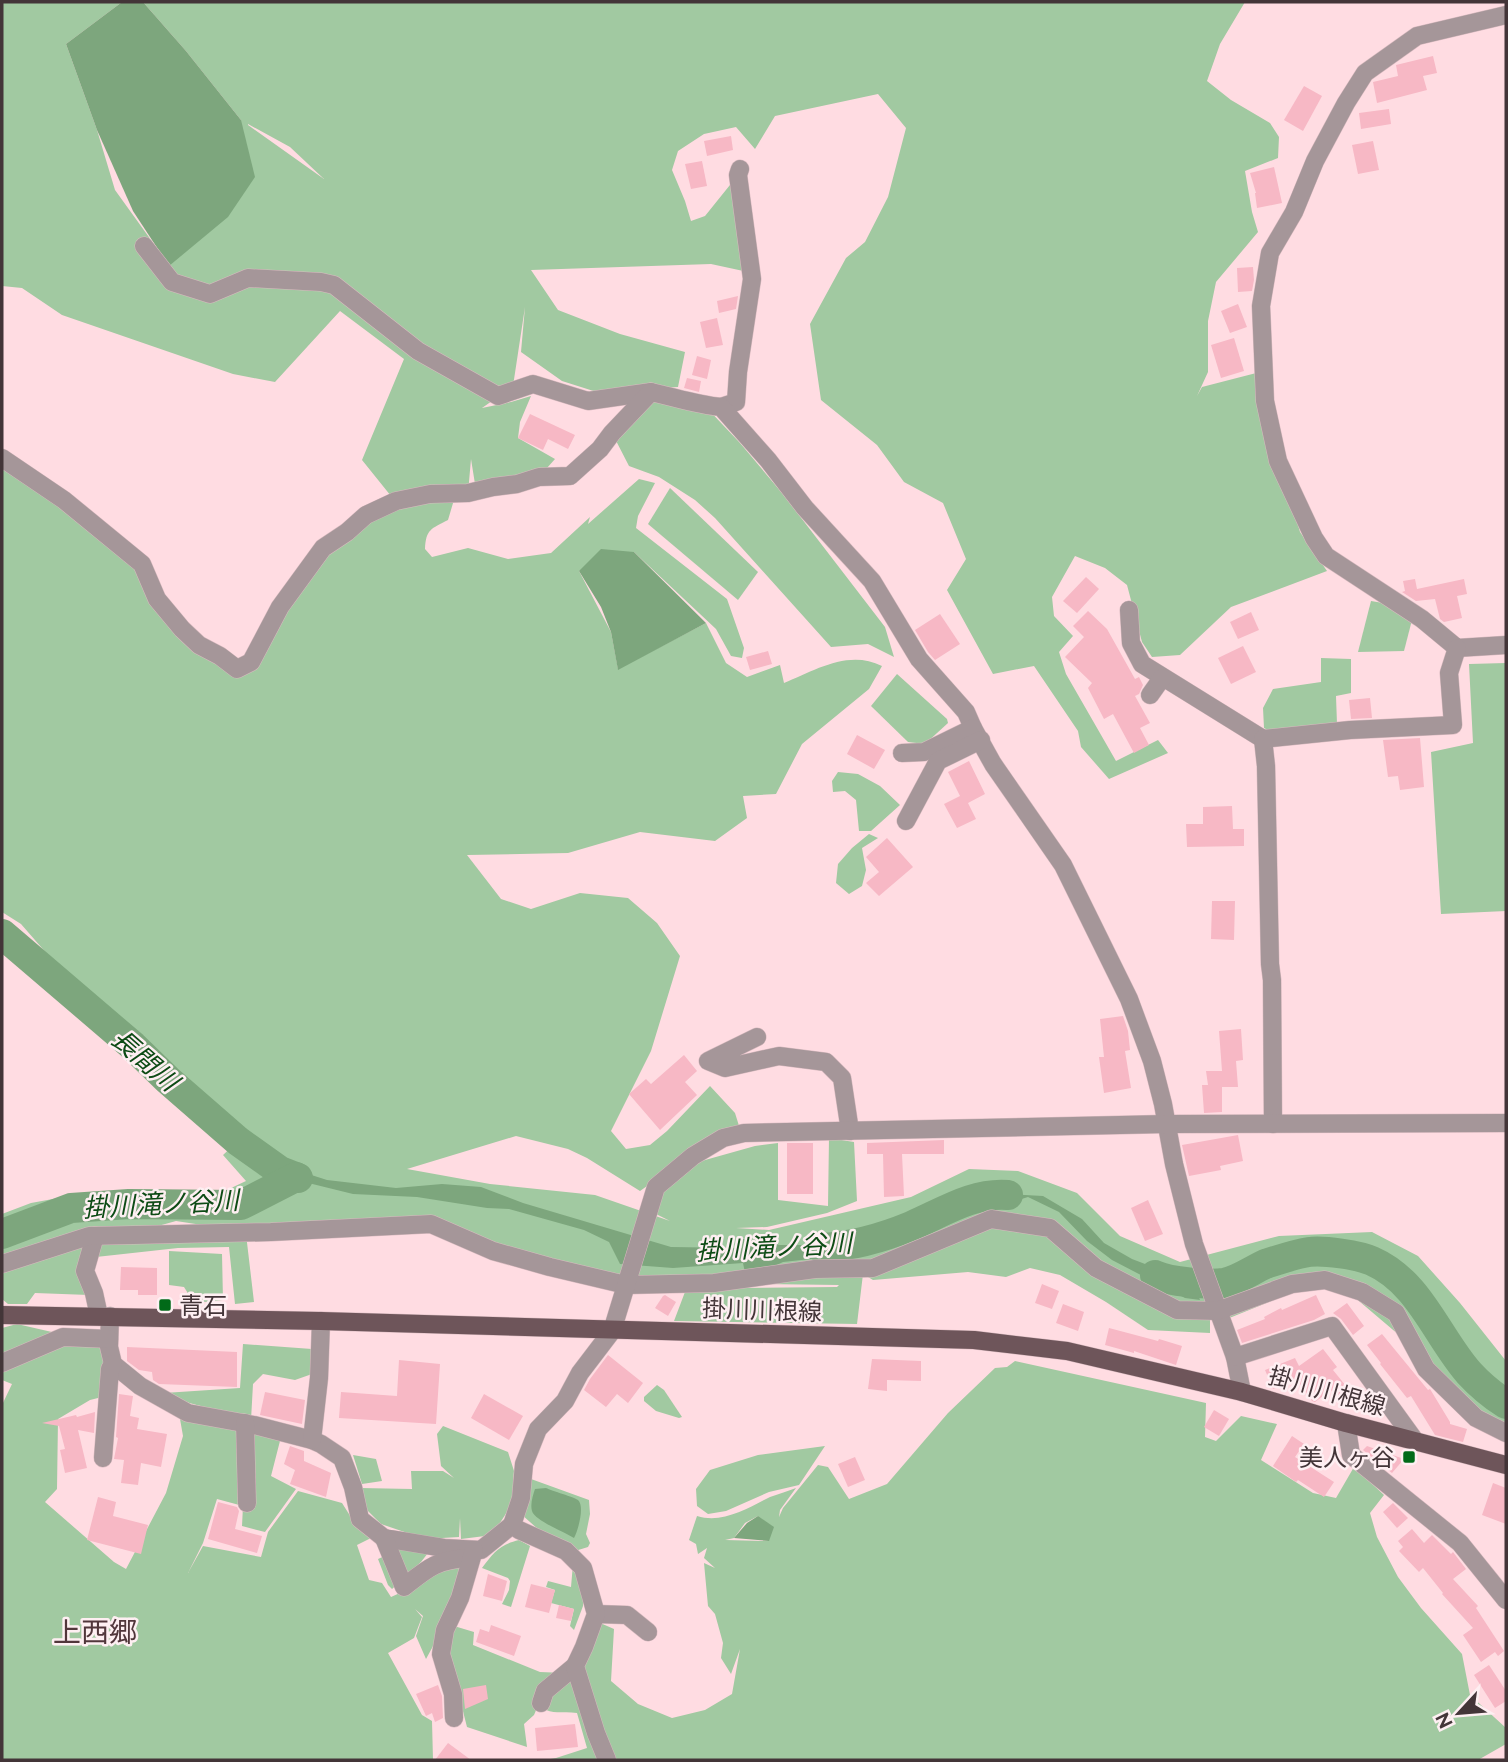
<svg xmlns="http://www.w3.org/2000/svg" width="1508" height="1762" font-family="Raleway,'Noto Sans JP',sans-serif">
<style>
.green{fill:#a1c9a1;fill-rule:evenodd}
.water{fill:#7da67d}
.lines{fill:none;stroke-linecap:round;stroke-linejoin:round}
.river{stroke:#7da67d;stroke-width:30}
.building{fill:#f7b8c5}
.minor-casing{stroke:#d9bbc0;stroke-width:19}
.major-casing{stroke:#d9bbc0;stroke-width:19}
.minor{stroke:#a59699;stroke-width:18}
.major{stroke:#6e555a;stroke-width:18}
.poi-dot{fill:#016a18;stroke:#feeff2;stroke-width:2.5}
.labels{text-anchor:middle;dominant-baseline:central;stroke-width:5;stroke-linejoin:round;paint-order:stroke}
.poi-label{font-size:24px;fill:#433538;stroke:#feeff2;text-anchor:start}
.street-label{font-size:24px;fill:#433538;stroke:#feeff2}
.water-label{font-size:26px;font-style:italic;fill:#0d4b15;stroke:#feeff2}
.quarter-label{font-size:28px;fill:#51363b;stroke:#feeff2}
</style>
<rect width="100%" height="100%" fill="#ffdce2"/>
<g class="green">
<path d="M2 2H122L66 44 97 130 115 190 169 265 241 120 186 51 143 2H1245L1220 44 1207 81 1231 100 1270 123 1279 137 1278 158 1245 171 1252 212 1258 232 1216 282 1208 321V372L1197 396 1202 387 1264 371 1269 418 1300 532 1327 571 1231 607 1180 655 1152 657 1142 642 1127 585 1105 568 1075 556 1052 597 1054 616 1073 636 1059 652 1066 674 1116 761 1158 740 1168 753 1109 779 1081 747 1078 731 1034 666 993 674 947 590 966 559 943 503 904 482 877 445 821 400 810 324 846 258 865 242 888 197 906 128 878 94 775 116 755 149 736 127 704 134 678 151 672 170 685 201 691 221 705 216 738 175 748 272 711 264 531 270 558 310 620 334 685 352 678 387 643 389 603 394 562 381 521 352 525 307 513 386 482 408 511 402 531 396 520 422 518 438 555 459 539 477 475 484 471 459 468 493H456L448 520C431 529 426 529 425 549L432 557 468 548 508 559 551 553 590 517 588 524 639 479 655 483 638 516 636 528 727 599 744 648 742 658 731 656 716 629 634 552 579 571 611 632 618 669 706 623 726 663 747 677 780 665 784 683C815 670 849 649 882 666L869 689 802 744 776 794 743 796 747 818 715 841 640 832 568 853 467 855 501 899 531 909 580 893 628 898 657 923 680 956 651 1051 611 1131 626 1149 650 1145 667 1131 710 1086 735 1113 740 1129 695 1152 640 1191 587 1158 568 1149 516 1136 407 1169 490 1184 595 1195 670 1221 656 1214 661 1194 698 1162 755 1146 778 1143V1200L828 1206 829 1138 854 1142 857 1201 827 1213 767 1227 736 1228 769 1230 911 1197 969 1169 1018 1171 1077 1193 1120 1236 1180 1262 1279 1236 1372 1232 1418 1256 1460 1303 1506 1361V1436L1399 1335 1346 1290 1303 1288 1222 1321 1210 1318V1333L1148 1330 1106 1302 1060 1275 1030 1268 1006 1277 968 1272 873 1280 863 1274 857 1324 674 1321 688 1284 626 1285 423 1231 248 1232 176 1221 158 1226 246 1234 254 1302 235 1304 229 1247 178 1248 96 1257 91 1236 2 1256V1214L31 1203 91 1192 147 1194 176 1197 214 1196 246 1181 223 1155 238 1141 137 1050 75 986 21 924 2 912V457L142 564 157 599 238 671 310 566 395 501 362 460 404 359 340 311 275 382 233 374 62 315 22 288 2 286ZM248 124 290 147 324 179 248 125ZM702 1283 839 1285 837 1287 737 1288Z"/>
<path d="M651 392 705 406 740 443 782 493 885 627 894 657 868 644 831 647 715 518 695 500 659 477 629 466 612 433Z"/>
<path d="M670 488 758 572 738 600 648 524Z"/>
<path d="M1371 601 1383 603 1412 620 1404 651 1358 652Z"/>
<path d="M1321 658 1351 659V693L1336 696 1337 724 1268 730 1264 728 1263 708 1273 689 1321 682Z"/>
<path d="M1506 663V911L1441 914 1431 752 1473 743 1469 664Z"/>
<path d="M897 674 947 719 948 723 925 744 908 742 871 706Z"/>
<path d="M838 772 858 774 880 786 900 805 871 831H859L856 800 845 791 833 792 832 781Z"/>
<path d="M869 834 878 838 862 848 866 870 862 886 849 894 836 883 838 864 852 848Z"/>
<path d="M89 1240V1295L35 1293 27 1304H8L2 1299V1265Z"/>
<path d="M169 1251 222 1254 223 1300 194 1303 184 1287 169 1285Z"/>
<path d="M17 1324 65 1335 104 1336 110 1369 102 1397 90 1400 58 1419 57 1489 45 1502 114 1562 126 1569 166 1493 183 1436 180 1419 281 1437 271 1476 296 1489 265 1532 242 1526 243 1506 217 1499 203 1543 188 1573 203 1546 261 1557 268 1532 298 1491 342 1503 354 1522 371 1538 357 1545 369 1580 382 1583 391 1597 402 1592 418 1572 468 1565 438 1637 426 1659 416 1636 423 1616 415 1609 422 1617 414 1638 388 1653 422 1715 432 1721 433 1760H2V1405L12 1384 2 1380V1328Z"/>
<path d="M243 1344 312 1349V1374L295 1380 263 1374 253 1384 251 1420 175 1399 164 1393 240 1388Z"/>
<path d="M1015 1361 1206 1403 1205 1437 1216 1441 1241 1416 1277 1424 1261 1460 1313 1493 1336 1498 1354 1467 1384 1495 1370 1513 1377 1537 1398 1577 1421 1608 1462 1654 1470 1695 1506 1728V1744L1478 1760H545L556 1758 587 1748 577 1713C566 1711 556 1714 546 1710L591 1619 614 1629 611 1681 638 1704 672 1718 705 1710 732 1694 740 1649 731 1674 721 1658 723 1643 715 1614 708 1606 704 1563 715 1568 704 1558 707 1548 698 1554 696 1544 689 1540 697 1516C723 1524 748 1508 770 1497 779 1494 788 1491 796 1488L780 1510 779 1517 783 1508 818 1465 828 1467 849 1499 887 1484 948 1413 995 1368 1007 1367ZM758 1516 768 1541 725 1540 734 1538 745 1523Z"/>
<path d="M657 1385 664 1390 682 1417 679 1418 656 1411 644 1401V1397Z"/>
<path d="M443 1426 508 1452 514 1471 512 1504 498 1526 485 1536 461 1539 460 1518 459 1537 425 1539 381 1524 367 1510 360 1488 412 1489 411 1471H443L454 1478 441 1466 437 1434Z"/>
<path d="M825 1446 799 1485 769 1492 726 1511 708 1514 697 1506 696 1489 710 1470 758 1455Z"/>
<path d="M353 1455 376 1459 382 1481 362 1484Z"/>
<path d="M531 1479 589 1500 590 1514 586 1534 590 1543 588 1547 575 1551 548 1538 521 1514Z"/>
<path d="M519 1540 530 1546 511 1607 502 1604 509 1590 510 1581 508 1578 482 1568C494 1552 499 1545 519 1540Z"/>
<path d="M392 1547 428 1553 421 1562 392 1589 388 1585 378 1559 389 1554Z"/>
<path d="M573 1564 583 1584V1606L574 1630 570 1626 574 1609 551 1603 555 1590 546 1587 548 1581 571 1587Z"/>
<path d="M454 1626 474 1632 473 1645 540 1672 565 1673 537 1708 534 1715 524 1724 527 1747 467 1727 449 1656Z"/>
</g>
<g class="water">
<path d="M122 2H143L186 51 241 120 255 177 228 217 169 266 133 211 97 130 66 44Z"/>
<path d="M601 549 634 552 706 623 618 670 611 632 601 607 579 571Z"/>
<path d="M255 1157 327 1180 396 1188 442 1184 481 1187 523 1203 671 1247 742 1248 743 1239 770 1242 779 1245H801L858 1239 866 1248 847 1255 783 1262 766 1270 745 1273 743 1263 673 1268 620 1264 609 1242 584 1230 509 1209 487 1208 417 1197 353 1194 280 1176Z"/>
<path d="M988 1193 1043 1196 1082 1219 1104 1243 1132 1259 1179 1277 1191 1276 1200 1300 1185 1298 1112 1260 1087 1241 1059 1212 1028 1197 1009 1203 971 1206 915 1228H904Z"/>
<path d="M546 1488C552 1491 574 1497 578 1500 585 1506 578 1531 574 1538 565 1532 535 1521 532 1511 530 1504 533 1495 535 1489Z"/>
<path d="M758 1516 774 1527 769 1541 734 1538 747 1523Z"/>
</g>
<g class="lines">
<g class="river">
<path d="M2 934 133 1046 168 1080 238 1141 280 1171 298 1178"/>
<path d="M2 1234 71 1208 129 1204 241 1205 296 1177"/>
<path d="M822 1248C853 1246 882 1238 911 1226 942 1213 973 1192 1008 1195"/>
<path d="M1155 1275C1170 1282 1208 1285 1224 1283 1240 1280 1253 1269 1268 1263 1281 1259 1296 1254 1309 1252 1323 1250 1359 1255 1372 1261 1420 1282 1437 1337 1469 1373 1480 1385 1492 1395 1506 1404"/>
</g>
</g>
<g class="building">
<path d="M1433 56 1437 73 1423 76 1427 90 1377 103 1373 82 1398 76 1396 65Z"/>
<path d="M1304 86 1322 96 1303 131 1284 120Z"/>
<path d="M1389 109 1391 124 1361 129 1359 113Z"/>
<path d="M731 136 733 150 707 156 704 141Z"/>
<path d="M1373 141 1379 170 1358 174 1352 145Z"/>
<path d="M702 161 707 186 691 189 685 164Z"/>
<path d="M1274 167 1282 203 1257 208 1255 193H1256L1250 173Z"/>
<path d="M1253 267 1254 280 1252 291 1238 292 1237 268Z"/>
<path d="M738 296 736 309 719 313 717 301Z"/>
<path d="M1238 304 1247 327 1230 333 1221 311Z"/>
<path d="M717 318 723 345 706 348 700 322Z"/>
<path d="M1234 338 1244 371 1221 378 1211 345Z"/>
<path d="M697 356 711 360 707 379 692 375Z"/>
<path d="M687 378 701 381 699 392 684 388Z"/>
<path d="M530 414 575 435 568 449 548 439 543 450 518 438Z"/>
<path d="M1086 577 1099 589 1077 613 1063 601Z"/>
<path d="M1415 579 1417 589 1464 579 1467 594 1457 596 1462 618 1444 622 1440 619 1435 599 1416 601 1402 592 1405 591 1403 581Z"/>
<path d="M1088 611 1107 629 1135 679 1139 677 1143 685 1139 694 1135 696 1150 723 1140 728 1149 745 1134 753 1113 714 1104 719 1088 688 1092 683 1065 657 1084 637 1073 626Z"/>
<path d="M1251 612 1259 630 1238 639 1230 622Z"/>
<path d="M940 614 960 644 935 660 928 652 915 630Z"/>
<path d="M1243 646 1256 672 1231 684 1218 658Z"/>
<path d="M768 651 772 664 750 670 746 657Z"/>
<path d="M1370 698 1372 718 1351 719 1349 700Z"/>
<path d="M857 735 885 750 874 769 847 754Z"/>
<path d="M1420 738 1424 787 1400 790 1398 776 1388 777 1383 740Z"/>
<path d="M969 761 985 794 968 803 976 819 957 828 944 804 960 796 948 772Z"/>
<path d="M1232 806 1233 829H1244V846L1187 847 1186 824H1203V807Z"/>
<path d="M887 838 913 867 879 896 866 883 879 872 866 857Z"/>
<path d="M1212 901H1235L1234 940 1211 939Z"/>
<path d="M1123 1016 1128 1031 1130 1050 1125 1051 1131 1088 1104 1093 1099 1057H1104L1100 1019Z"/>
<path d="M1241 1029 1243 1060 1236 1061 1238 1087H1222V1112L1204 1113 1202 1085H1208L1206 1071H1222L1219 1031Z"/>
<path d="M684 1055 697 1071 685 1082 697 1095 660 1130 629 1094 646 1079 651 1084Z"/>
<path d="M1238 1135 1243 1161 1220 1166 1221 1170 1189 1176 1182 1145Z"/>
<path d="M944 1140V1154H902L904 1196 884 1197 883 1154H867V1143Z"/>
<rect x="787" y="1143" width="26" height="51"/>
<path d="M1148 1200 1163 1234 1145 1241 1131 1208Z"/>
<path d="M121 1267 157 1268V1295H138V1290H120Z"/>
<path d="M1042 1284 1059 1291 1052 1309 1035 1303Z"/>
<path d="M665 1295 676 1302 668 1316 655 1308 663 1296Z"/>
<path d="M1316 1295 1325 1314 1314 1320 1242 1343 1237 1330 1265 1319 1264 1317 1281 1308 1282 1310Z"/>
<path d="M1347 1303 1364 1326 1353 1335 1341 1319 1333 1313Z"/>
<path d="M1063 1304 1084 1312 1078 1331 1056 1323Z"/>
<path d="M1109 1328 1158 1341 1159 1339 1182 1346 1176 1365 1134 1351V1353L1105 1345Z"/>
<path d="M1382 1334 1428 1390 1430 1389 1450 1422V1424L1467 1429 1463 1442 1435 1435 1411 1396 1407 1398 1380 1364 1381 1363 1367 1345Z"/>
<path d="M127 1347 237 1352V1387L159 1384 153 1380 152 1372 139 1370 127 1361Z"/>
<path d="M1323 1349 1337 1367 1333 1370 1350 1391 1339 1400 1331 1390 1315 1402 1312 1401 1296 1379 1273 1389 1265 1370 1295 1358 1299 1366Z"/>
<path d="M608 1355 643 1383 628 1403 617 1394 606 1407 584 1390 590 1379Z"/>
<path d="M872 1359 921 1361V1381L887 1380V1391L868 1389Z"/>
<path d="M399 1360 440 1364 436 1424 339 1418 341 1392 397 1396Z"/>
<path d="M265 1392 305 1400 302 1424 260 1415Z"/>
<path d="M1362 1392 1374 1406 1363 1415 1352 1401Z"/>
<path d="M119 1394 133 1396 130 1416 139 1418 137 1429 167 1434 161 1467 141 1463 138 1485 121 1483 124 1460 114 1459 118 1438 116 1437Z"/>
<path d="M484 1394 523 1416 509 1440 471 1418Z"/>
<path d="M1214 1410 1229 1419 1219 1436 1204 1427Z"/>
<path d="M95 1412 94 1433 78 1430 87 1468 65 1473 60 1450 65 1449 59 1426 42 1423 76 1415 77 1417Z"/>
<path d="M1292 1436 1304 1444 1295 1457 1334 1482 1324 1497 1298 1480 1296 1482 1273 1466Z"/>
<path d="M290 1446 304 1451V1461L331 1473 326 1497 290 1484 295 1470 284 1464Z"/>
<path d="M1367 1446 1404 1459 1392 1473 1363 1450Z"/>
<path d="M855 1457 865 1480 848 1487 838 1464Z"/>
<path d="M1493 1483 1506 1488V1524L1482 1515Z"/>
<path d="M98 1497 116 1502 113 1516 148 1525 141 1554 87 1540Z"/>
<path d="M218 1502 237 1507 239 1511 235 1529 262 1536 257 1553 208 1539Z"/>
<path d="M1393 1503 1408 1518 1397 1528 1383 1512Z"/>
<path d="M1412 1529 1424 1543 1432 1535 1451 1554 1453 1552 1466 1569 1453 1579 1478 1606 1476 1608 1504 1651 1498 1656 1495 1652 1481 1662 1463 1635 1473 1628 1442 1594 1443 1593 1423 1568 1419 1572 1399 1551 1403 1547 1398 1541Z"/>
<path d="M488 1574 507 1581 502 1601 483 1596Z"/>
<path d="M531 1584 555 1590 549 1613 525 1607Z"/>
<path d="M559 1605 574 1609 571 1621 556 1618Z"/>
<path d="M491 1625 521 1636 514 1656 476 1642 480 1629 489 1632Z"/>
<path d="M1489 1665 1506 1691V1701L1495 1708 1474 1675Z"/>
<path d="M438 1685 442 1696 443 1718 435 1722 432 1713 426 1716 416 1694Z"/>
<path d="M486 1685 488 1699 465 1709 463 1689Z"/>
<path d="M575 1724 578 1747 537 1751 535 1728Z"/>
<path d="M448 1743 471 1760H435Z"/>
</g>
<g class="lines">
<g class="minor-casing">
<g id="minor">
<path d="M1506 15 1417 36 1365 73 1346 103 1315 161 1294 212 1270 253 1261 306 1265 401 1278 461 1314 538 1326 556 1422 619 1457 648 1506 645"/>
<path d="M144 246 172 282 210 294 248 278 321 282 334 285 418 351 498 396 533 384 588 401 651 392"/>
<path d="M721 407 736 402 738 372 752 279 738 175 740 169"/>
<path d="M2 458 64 500 142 564 157 599 182 629 199 645 220 656 237 669 251 662 280 607 323 548 347 532 366 515 396 501 430 494 468 493 493 487 517 484 539 477 570 476 600 449 612 433 651 392C674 397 698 405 721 407L768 460 805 508 872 581 919 659 966 712 973 728 993 764 1063 865 1129 999 1152 1061 1163 1104 1174 1164 1194 1244 1235 1357 1242 1392"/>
<path d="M1129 610 1131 643 1142 664 1263 739"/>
<path d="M1150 695 1162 678"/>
<path d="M902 753 924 752 973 728"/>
<path d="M906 821 938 761 981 740"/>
<path d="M757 1037 708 1061 725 1068 779 1056 826 1062 842 1078 850 1131"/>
<path d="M1273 1124 1272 980 1270 964 1266 766 1263 739 1350 730 1453 725 1449 673 1457 648"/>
<path d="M95 1236 85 1271 94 1293 99 1316"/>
<path d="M2 1264 89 1236 271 1232 431 1224 493 1251 550 1267 626 1285 714 1283 815 1269 873 1268 991 1219 1050 1228 1096 1268 1177 1310 1217 1311 1292 1284 1325 1280 1362 1292 1396 1313 1426 1369 1476 1418 1506 1433"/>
<path d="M110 1316 109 1347 113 1364 140 1386 188 1413 254 1425 312 1440 321 1444 342 1458 353 1487 360 1519 384 1538 444 1548 481 1550 512 1525"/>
<path d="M1235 1357 1332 1326 1416 1442"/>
<path d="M2 1363 63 1337 109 1339"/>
<path d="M245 1423 247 1503"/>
<path d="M1346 1423 1351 1455 1460 1543 1506 1600"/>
<path d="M312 1440 319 1378 321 1321"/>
<path d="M103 1458 110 1369 113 1364"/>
<path d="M384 1538 404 1587C428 1568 436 1560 468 1558"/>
<path d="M596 1614 627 1615 648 1632"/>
<path d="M541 1703 545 1691 575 1666"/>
<path d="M454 1718 453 1694 441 1654 445 1630 460 1598 474 1550"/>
<path d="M607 1760 596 1733 575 1666 584 1647 596 1614 583 1568 566 1551 519 1530 512 1525 521 1498 524 1464 538 1429 565 1401 580 1373 612 1331 656 1187 693 1156 723 1138 744 1133 1166 1124 1506 1123"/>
</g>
</g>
<g class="major-casing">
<path id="major" d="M2 1315 321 1321 974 1340 1067 1351 1242 1392 1346 1423 1506 1465"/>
</g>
<use href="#minor" class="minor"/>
<use href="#major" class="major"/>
</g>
<g class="poi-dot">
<rect x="158" y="1298" width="14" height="14" rx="3.5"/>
<rect x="1402" y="1450" width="14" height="14" rx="3.5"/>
</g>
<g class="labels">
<g class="poi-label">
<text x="179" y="1305">青石</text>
<text x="1395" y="1457" text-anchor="end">美人ヶ谷</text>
</g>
<g class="street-label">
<text transform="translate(762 1310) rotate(2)">掛川川根線</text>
<text transform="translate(1327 1391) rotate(16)">掛川川根線</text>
</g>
<g class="water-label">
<text transform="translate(145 1060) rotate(41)">長間川</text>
<text transform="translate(161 1204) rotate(-3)">掛川滝ノ谷川</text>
<text transform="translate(774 1247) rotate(-3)">掛川滝ノ谷川</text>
</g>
<g class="quarter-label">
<text x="95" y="1632">上西郷</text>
</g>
</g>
<rect width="1508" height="1762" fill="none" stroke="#433538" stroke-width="7"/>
<g transform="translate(1459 1713) rotate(244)" stroke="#feeff2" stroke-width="5" paint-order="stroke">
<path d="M0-5L12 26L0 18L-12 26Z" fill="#433538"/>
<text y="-10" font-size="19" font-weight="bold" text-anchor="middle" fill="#433538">N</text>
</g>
</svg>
